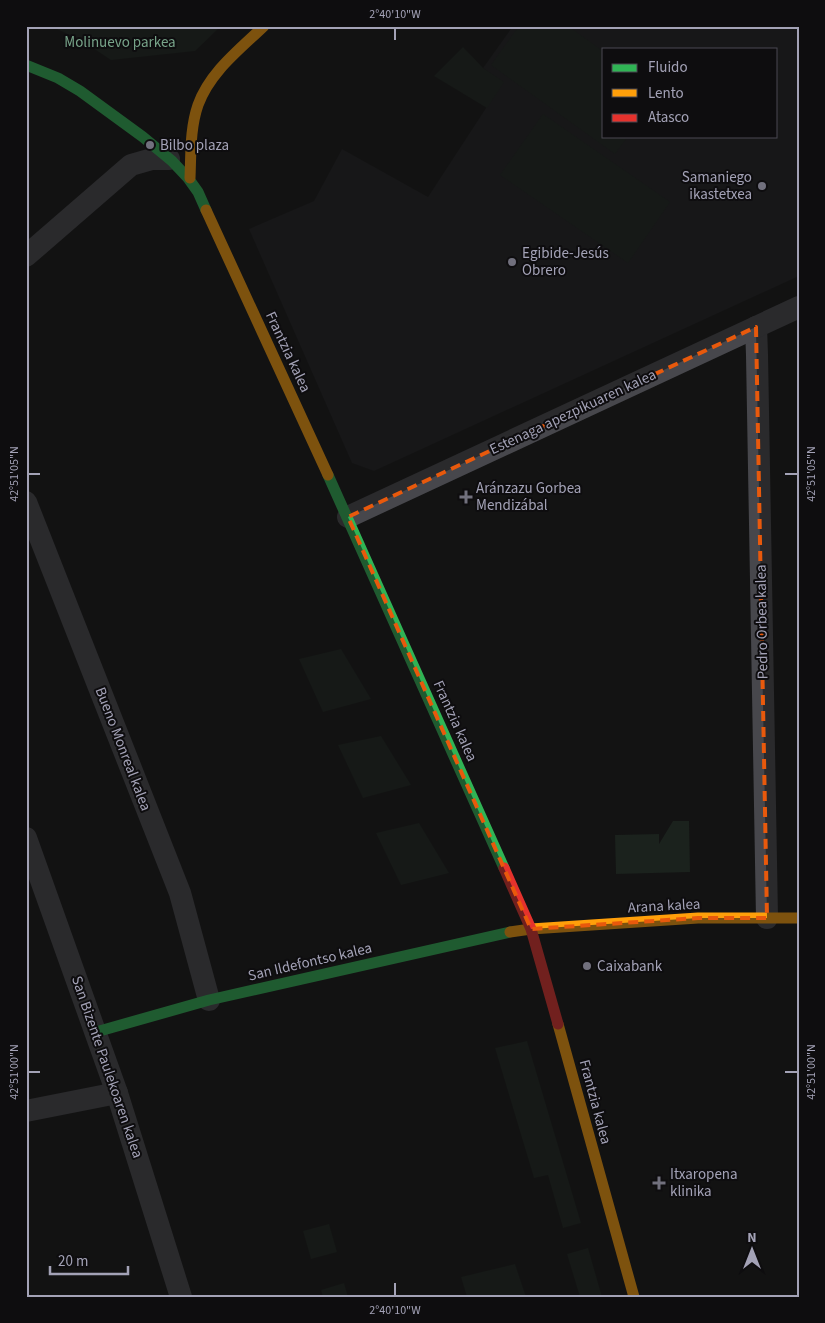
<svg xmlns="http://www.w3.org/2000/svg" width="825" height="1323" font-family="'Source Sans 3',sans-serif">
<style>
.built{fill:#1d1d1f;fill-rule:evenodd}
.green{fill:#1b221d}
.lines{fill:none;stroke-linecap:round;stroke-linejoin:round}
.street{stroke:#47474c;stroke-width:22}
.fast{stroke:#30b455;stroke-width:11}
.slow{stroke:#ff9f0a;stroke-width:11}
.jam{stroke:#e5322d;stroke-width:11}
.marked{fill:none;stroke:#e8590c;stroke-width:4;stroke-dasharray:10 6;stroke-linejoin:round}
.ticks{fill:none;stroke:#a3a2b6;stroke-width:2}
.poi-dot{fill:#71707d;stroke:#0e0d0f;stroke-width:2}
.labels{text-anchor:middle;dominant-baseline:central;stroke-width:4;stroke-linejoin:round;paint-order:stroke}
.park-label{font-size:15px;fill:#77a389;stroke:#0e0d0f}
.poi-label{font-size:15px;fill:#a3a2b6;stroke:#0e0d0f;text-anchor:start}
.street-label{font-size:15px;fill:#a3a2b6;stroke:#0e0d0f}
.neatline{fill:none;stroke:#a3a2b6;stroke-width:2}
.ticks-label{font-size:12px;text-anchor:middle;fill:#a3a2b6}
</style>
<rect width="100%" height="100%" fill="#131313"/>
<path class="built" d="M513 26H799V276L374 471 352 463 249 229 314 201 342 149 428 197 503 82 483 68ZM604 49H776V136H604Z"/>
<g class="green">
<path d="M50 26H221L195 51 111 60 81 40Z"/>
<path d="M519 26H568L604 52V136H628L615 154 491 65Z"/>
<path d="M463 47 483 68 504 82 487 108 434 76Z"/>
<path d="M543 114 670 202 628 263 500 175Z"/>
<path d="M341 649 371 699 323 712 299 659Z"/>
<path d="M381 736 411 785 363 798 338 745Z"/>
<path d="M673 821H689L690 872 616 874 615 835 659 834V844Z"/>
<path d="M419 823 449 873 401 885 376 833Z"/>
<path d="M527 1041 581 1223 563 1228 548 1175 534 1178 495 1048Z"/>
<path d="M329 1224 337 1252 311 1259 303 1231Z"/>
<path d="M588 1248 602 1297H580L567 1254Z"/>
<path d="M515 1264 526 1297H467L461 1277Z"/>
<path d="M344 1283 348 1297H323L321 1290Z"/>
</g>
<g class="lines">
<g class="street">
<path d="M26 256 131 165 152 159H169"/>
<path d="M756 327 757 355 767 918"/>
<path d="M26 502 180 893 209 1000"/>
<path d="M348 517 799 307"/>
<path d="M26 838 117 1093 181 1297"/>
<path d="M26 1111 117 1093"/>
</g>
<g class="fast">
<path d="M26 65 58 78 80 91 143 137 172 161 188 178 198 192 206 210"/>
<path d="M328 475 504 868"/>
<path d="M96 1032 209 1000 510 932"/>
</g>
<g class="slow">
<path d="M190 178C191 154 190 128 198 105 210 72 239 50 264 26"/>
<path d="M206 210 328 475"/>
<path d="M510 932 531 929 698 918H799"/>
<path d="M558 1024 634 1297"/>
</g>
<path class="jam" d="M504 868 531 929 558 1024"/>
</g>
<path d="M0 0H825V1323H0ZM756 327 767 918H698L531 929 348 517Z" fill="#131313" fill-opacity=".55" fill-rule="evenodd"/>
<path class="marked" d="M756 327 767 918H698L531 929 348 517Z"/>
<path class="ticks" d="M395 28V40M28 474H40M785 474H798M28 1072H40M785 1072H798M395 1283V1296"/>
<g class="poi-dot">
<circle cx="150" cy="145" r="5"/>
<circle cx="762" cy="186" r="5"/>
<circle cx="512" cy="262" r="5"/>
<path d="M463.5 489.5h5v5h5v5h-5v5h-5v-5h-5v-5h5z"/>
<circle cx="587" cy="966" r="5"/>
<path d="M656.5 1175.5h5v5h5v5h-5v5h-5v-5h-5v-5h5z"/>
</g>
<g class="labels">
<g class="park-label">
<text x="120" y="42">Molinuevo parkea</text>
</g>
<g class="poi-label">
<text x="160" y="145">Bilbo plaza</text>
<text x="752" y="177" text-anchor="end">Samaniego<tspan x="752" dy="17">ikastetxea</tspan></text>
<text x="522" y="253">Egibide-Jesús<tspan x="522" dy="17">Obrero</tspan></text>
<text x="476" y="488">Aránzazu Gorbea<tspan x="476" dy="17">Mendizábal</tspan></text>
<text x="597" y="966">Caixabank</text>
<text x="670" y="1174">Itxaropena<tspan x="670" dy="17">klinika</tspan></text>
</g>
<g class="street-label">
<text transform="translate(288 352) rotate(65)">Frantzia kalea</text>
<text transform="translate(573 412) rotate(-25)">Estenaga apezpikuaren kalea</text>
<text transform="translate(762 622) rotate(-91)">Pedro Orbea kalea</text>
<text transform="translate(455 721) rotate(66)">Frantzia kalea</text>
<text transform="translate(123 749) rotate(69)">Bueno Monreal kalea</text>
<text transform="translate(664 906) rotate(-3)">Arana kalea</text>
<text transform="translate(310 962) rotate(-13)">San Ildefontso kalea</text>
<text transform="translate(107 1067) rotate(71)">San Bizente Paulekoaren kalea</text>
<text transform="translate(595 1102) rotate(75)">Frantzia kalea</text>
</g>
</g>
<rect width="825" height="1323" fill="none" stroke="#0e0d0f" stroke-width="55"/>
<rect x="602" y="48" width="175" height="90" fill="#0e0d0f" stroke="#4a4952"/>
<rect x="612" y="64" width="25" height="8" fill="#30b455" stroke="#4a4952"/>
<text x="648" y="72" font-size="15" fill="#a3a2b6">Fluido</text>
<rect x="612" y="89" width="25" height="8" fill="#ff9f0a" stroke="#4a4952"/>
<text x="648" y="98" font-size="15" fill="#a3a2b6">Lento</text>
<rect x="612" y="114" width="25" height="8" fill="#e5322d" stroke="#4a4952"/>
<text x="648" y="122" font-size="15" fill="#a3a2b6">Atasco</text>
<g transform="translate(752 1250)" stroke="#0e0d0f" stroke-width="4" paint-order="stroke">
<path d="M0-4L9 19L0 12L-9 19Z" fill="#a3a2b6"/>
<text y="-8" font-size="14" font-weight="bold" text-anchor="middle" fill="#a3a2b6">N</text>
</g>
<path d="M50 1266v8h78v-8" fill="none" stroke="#a3a2b6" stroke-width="2.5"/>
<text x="58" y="1266" font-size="15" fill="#a3a2b6" stroke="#0e0d0f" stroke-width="4" paint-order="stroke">20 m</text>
<rect x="28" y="28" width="770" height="1268" class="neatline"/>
<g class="ticks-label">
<text x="395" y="18">2°40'10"W</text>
<text transform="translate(14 474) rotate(-90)" y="4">42°51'05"N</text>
<text transform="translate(811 474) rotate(-90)" y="4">42°51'05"N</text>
<text transform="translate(14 1072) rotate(-90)" y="4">42°51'00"N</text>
<text transform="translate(811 1072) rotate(-90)" y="4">42°51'00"N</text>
<text x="395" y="1314">2°40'10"W</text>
</g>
</svg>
